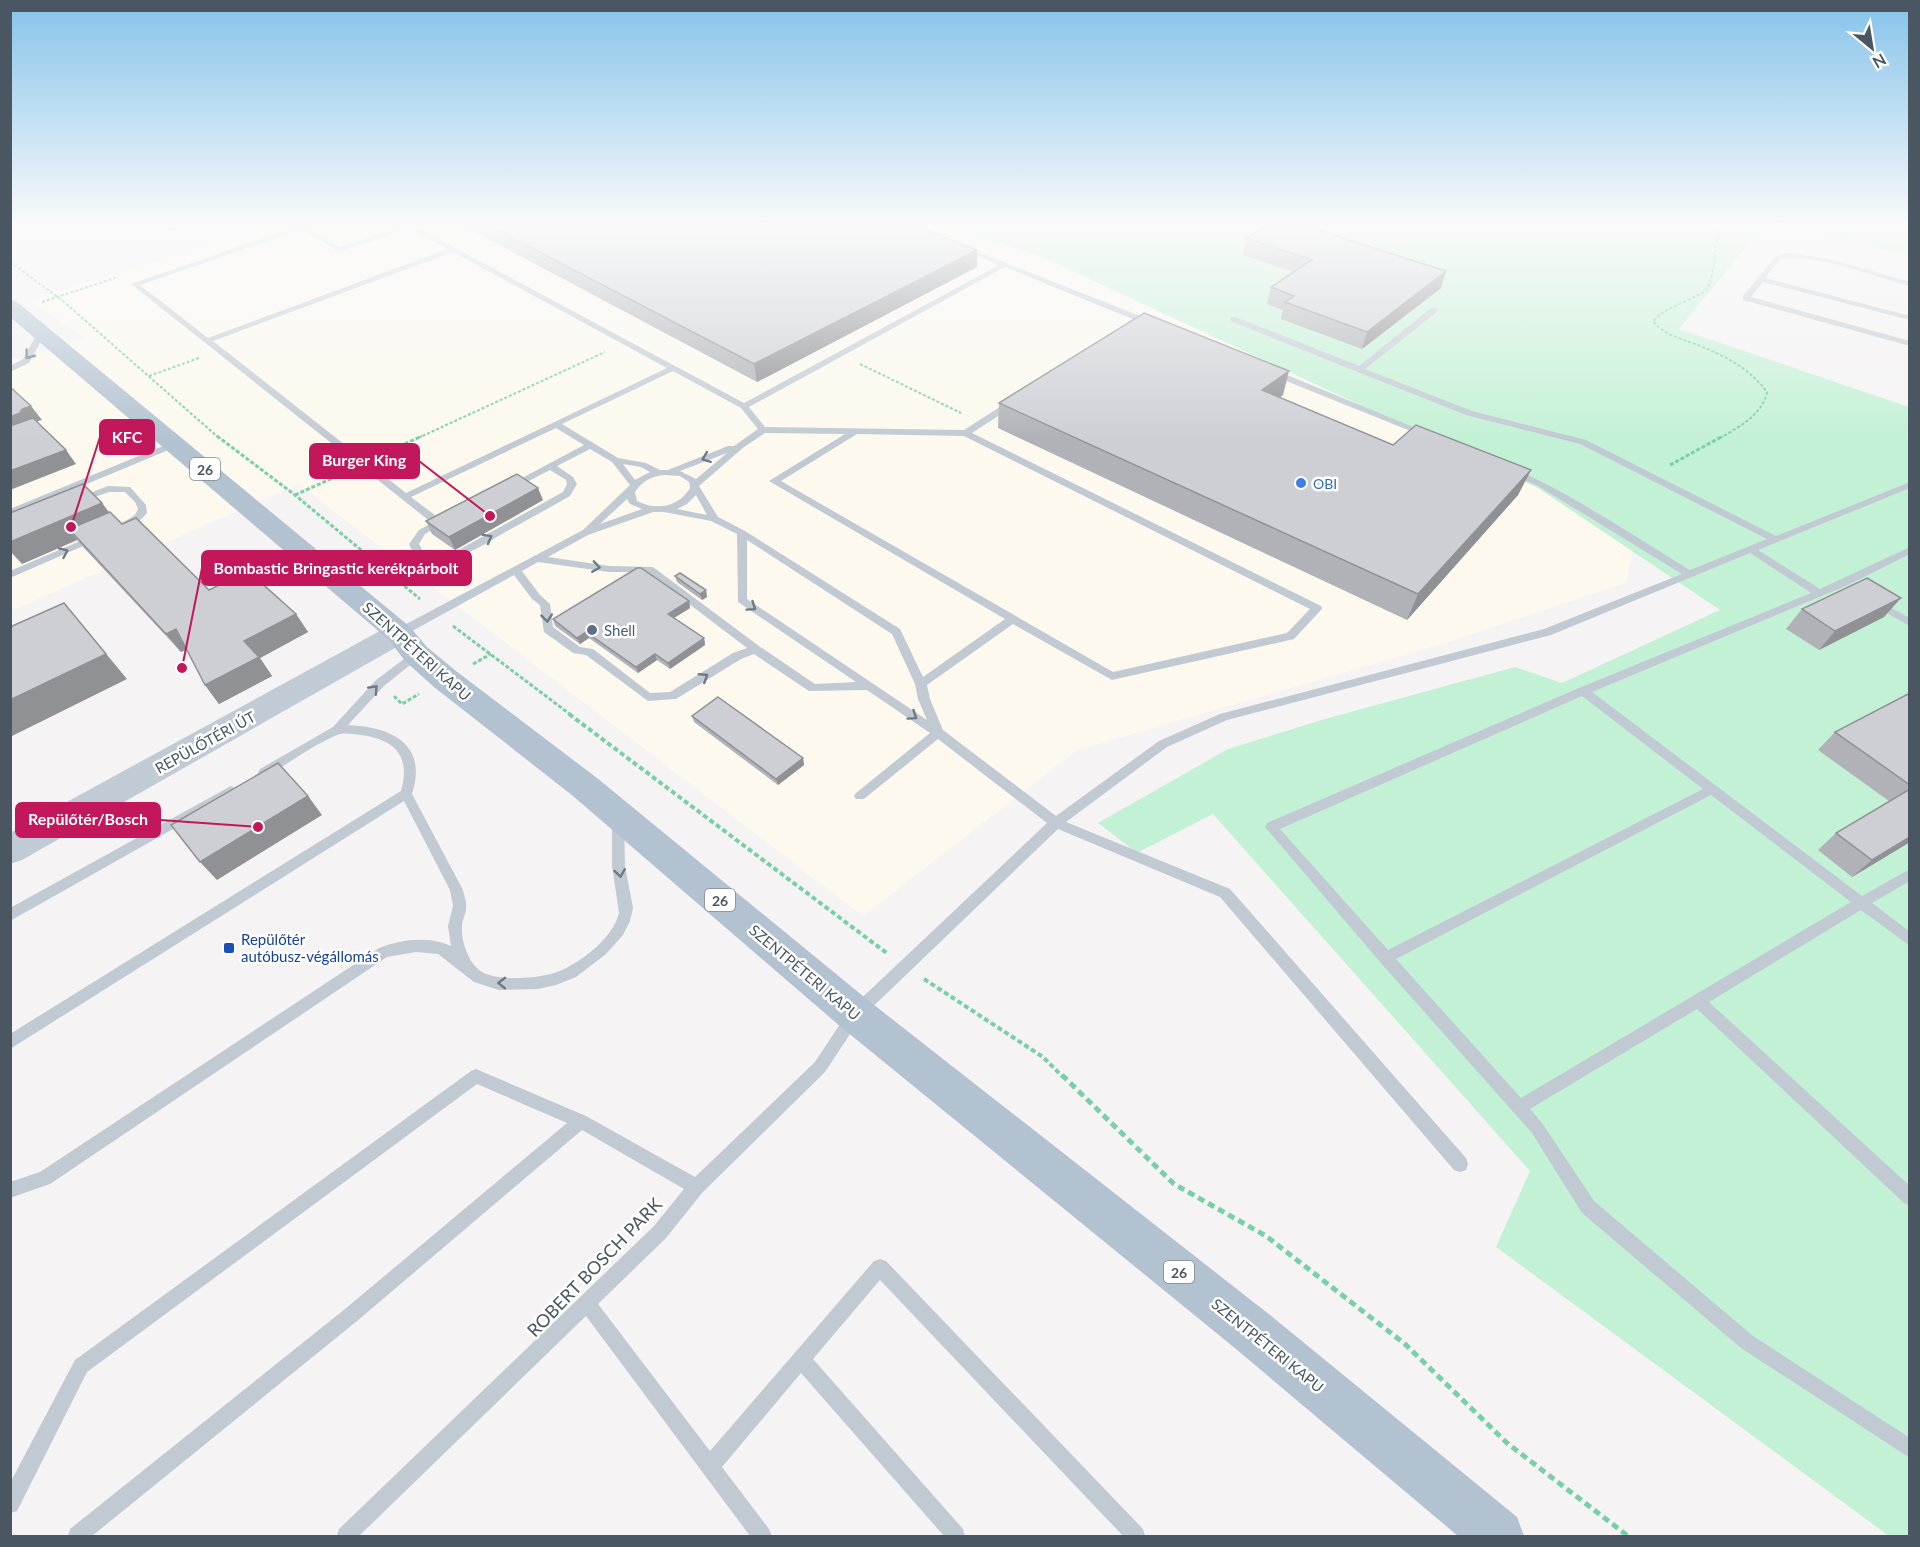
<svg xmlns="http://www.w3.org/2000/svg" width="1920" height="1547" font-family="Lato,sans-serif">
<style>
.commercial{fill:#fdf9ef}
.green{fill:#c3f1d5}
.lines{fill:none;stroke-linecap:round;stroke-linejoin:round}
.path-far3{stroke:#7ad0a6;stroke-width:2;stroke-dasharray:3 2;stroke-linecap:butt}
.path-far2{stroke:#7ad0a6;stroke-width:3;stroke-dasharray:4 2;stroke-linecap:butt}
.path-far1{stroke:#7ad0a6;stroke-width:4;stroke-dasharray:5 3;stroke-linecap:butt}
.path{stroke:#7ad0a6;stroke-width:5;stroke-dasharray:7 4.5;stroke-linecap:butt}
.lane{fill:#c1cad2;fill-rule:evenodd}
.secondary{fill:#c1cbd6;fill-rule:evenodd}
.primary{fill:#b3c2d1;fill-rule:evenodd}
.wall{fill:#b0b2b7}
.shaded-wall{fill:#909195}
.building{fill:#cdcfd5;stroke:#909195;stroke-width:1.5}
.oneway{stroke:#6e7983}
.shop-dot{fill:#3f7fe0;stroke:#fff;stroke-width:2}
.service-dot{fill:#5c6f8a;stroke:#fff;stroke-width:2}
.transit-dot{fill:#1a4fb4;stroke:#fff;stroke-width:2}
.labels{text-anchor:middle;dominant-baseline:central;stroke-width:5;stroke-linejoin:round;paint-order:stroke}
.shield{fill:#fff;stroke:#808990;stroke-width:1.5}
.shield-label{font-size:14px;font-weight:bold;fill:#4a5661}
.far-shop-label{font-size:14px;fill:#366cbe;stroke:#fff;text-anchor:start}
.service-label{font-size:15px;fill:#4e5e75;stroke:#fff;text-anchor:start}
.street-label{font-size:15px;fill:#4a5661;stroke:#fff}
.transit-label{font-size:15px;fill:#164399;stroke:#fff;text-anchor:start}
.near-street-label{font-size:18px;fill:#4a5661;stroke:#fff}
.leader{fill:none;stroke:#c2185b;stroke-width:2}
.callout-dot{fill:#c2185b;stroke:#fff;stroke-width:2}
.callout{fill:#c2185b;stroke:#c2185b;stroke-width:2}
.callout-label{font-size:16px;text-anchor:middle;font-weight:bold;fill:#fff}
</style>
<rect width="100%" height="100%" fill="#f5f3f3"/>
<path class="commercial" d="M283 224H949L1049 260 1538 488 1633 550 1627 582 1439 645 1077 750 863 916 298 484 11 611V360L86 339 29 300Z"/>
<g class="green">
<path d="M949 224H1765L1679 329 1909 407V1536H1889L1496 1247 1530 1171 1213 814 1137 853 1098 823 1228 749 1325 719 1515 667 1562 683 1720 610 1538 488 1049 260Z"/>
<path d="M1788 224H1909V256Z"/>
</g>
<g class="lines">
<g class="path-far3">
<path d="M10 262 63 301 219 438"/>
<path d="M42 302 118 277"/>
<path d="M860 364 961 413"/>
<path d="M149 376 199 358"/>
<path d="M418 438 605 352"/>
<path d="M1720 438C1739 427 1763 414 1767 392 1749 368 1725 356 1698 345 1682 339 1664 335 1653 321L1665 311 1706 291C1718 270 1711 245 1723 224"/>
</g>
<g class="path-far2">
<path d="M217 436 295 495 420 599"/>
<path d="M383 454 422 436"/>
<path d="M1670 465 1723 436"/>
<path d="M295 495 344 473"/>
<path d="M453 626 571 715"/>
<path d="M473 664 491 654"/>
<path d="M394 696 402 704 419 694"/>
</g>
<g class="path-far1">
<path d="M569 714 888 954"/>
<path d="M924 979 1043 1057 1063 1077"/>
</g>
<path class="path" d="M1062 1075 1174 1184 1266 1236 1405 1344 1507 1443 1628 1536"/>
<g class="lane">
<path d="M411 224 744 403 999 265 961 249 960 248 963 246 1153 321V325H1147L1005 267 749 407 765 427 964 430 1009 401H1015V405L972 433 1321 606 1322 608 1321 610 1294 639 1112 680 1013 624 927 685 930 699 943 730 1056 816 1159 741 1220 714 1544 629 1682 574 1538 486 1510 474V470C1531 468 1663 554 1690 570L1767 539 1580 444 1466 415 1230 321V317H1236L1359 366 1431 308H1437V312L1365 369 1472 411 1586 440 1776 536 1910 482V488L1758 550 1820 589 1910 547V554L1848 585 1592 692 1862 896 1910 869V881L1872 903 1910 932V946L1861 910 1709 1002 1910 1186V1205L1904 1203 1697 1009 1530 1109 1542 1123 1594 1201 1753 1336 1910 1438V1458L1741 1348 1582 1213 1532 1133 1380 962 1265 827 1267 823 1579 688 1811 593 1750 553 1551 635 1227 720 1167 747 1066 822 1230 889 1466 1158 1468 1164 1466 1170 1460 1172 1454 1170 1220 897 1058 829 860 1019 825 1072 702 1193 666 1238 598 1304 710 1451 874 1261 880 1259 886 1261 1143 1529 1145 1536H1123L880 1280 813 1359 963 1529 965 1536H944L801 1373 722 1467 769 1529 772 1536H750L586 1316 359 1536H337L339 1529 654 1226 684 1189 582 1130 357 1321 92 1536H68L70 1529 345 1309 567 1123 477 1084 87 1372 17 1511 10 1513V1483L75 1360 471 1071 476 1069 586 1116 695 1177 815 1062 850 1009 1047 823 938 739 864 799H856L854 796 856 793 930 733 867 690 809 691 754 654 741 659 676 699 648 701 586 655 573 653 544 632 540 605 532 599 514 575 403 636H395L394 633 395 630 583 530 630 485 612 462 590 449 557 466 573 477 577 484 570 496C550 507 530 519 509 530 485 543 425 587 409 544L419 530 432 523 131 284 296 227 308 228 340 247ZM409 228 448 249 208 338 140 285 297 231H305L339 252ZM453 252 667 368 406 493 213 341ZM673 371 741 408 758 429 734 446H728L668 470H660L646 463 618 458 562 424ZM556 428 584 445 507 486 509 488H515L550 470 566 480 567 484 563 492 453 553 438 556 424 553 419 544 425 534 448 521 446 519H440L411 497ZM765 433 845 434 769 481 1005 619 923 677 900 629 745 531 718 517 699 486 744 447ZM857 434 964 436 1310 609 1287 633 1113 672 781 481ZM727 453 696 479 680 471ZM623 464 641 467 650 472 635 480ZM665 475 680 476 689 482 690 488C679 507 656 511 637 501L635 492C642 481 652 476 665 475ZM696 495 707 515 677 509 687 504ZM627 499 630 504 642 509 600 524ZM653 512H664L711 521 737 534 738 602 856 682 815 684 759 646 653 567 609 566 548 557 588 535ZM747 540 892 634 915 684 918 699 927 720 747 599ZM538 562 609 572H647L747 648 733 653 670 692 650 693 593 649 580 647 553 627 550 604 540 595 522 571ZM1582 696 1703 789 1388 950 1280 829ZM1711 795 1851 902 1521 1098 1396 959Z"/>
<path d="M1789 253C1830 257 1870 271 1910 282V286C1871 276 1820 254 1780 259L1765 278 1910 316V320L1763 282 1751 297 1910 341V346L1743 300V296L1776 256Z"/>
<path d="M38 332 45 334 29 363 10 372V366L23 359Z"/>
<path d="M1269 370H1275L1430 434 1423 436 1269 374Z"/>
<path d="M175 441 178 442V446L10 516V509Z"/>
<path d="M108 486 130 487 146 505 147 513C141 521 133 525 124 528L119 525 135 515 138 509 135 502 125 492H109L80 502 75 499Z"/>
<path d="M94 535 99 538 97 540 10 578V571Z"/>
<path d="M1876 600 1910 618V626L1872 605 1871 603Z"/>
<path d="M416 650 421 654 420 657 384 686 348 725C392 727 428 744 412 794L463 890C464 896 467 902 466 908 466 914 462 920 462 926 461 938 466 955 474 965 483 976 498 978 512 978 527 978 543 977 557 972 581 963 613 938 619 913L612 866V818L614 815H622L624 818 625 866 633 908 630 921 623 935 606 954 576 977 556 985 538 989 499 990 474 982 438 954 416 952 387 957 50 1184 10 1198V1182L40 1172 379 948C402 939 429 936 451 946L448 926 453 906 450 890 404 801 10 1049V1034L401 791C411 756 395 739 360 735 353 734 344 732 337 735 313 745 291 762 268 775H260L258 772 260 769 333 727 376 680Z"/>
<path d="M231 786 235 788 237 791 235 794 10 921V908Z"/>
</g>
<path class="secondary" d="M399 623 409 626 414 633 409 640 22 860 10 864V833L389 626Z"/>
<path class="primary" d="M10 300 17 302 409 626 427 647 456 671 597 778 869 1001 1270 1315 1517 1517 1524 1536H1458L1236 1349 841 1027 573 796 434 687 405 661 389 640 10 317Z"/>
</g>
<g class="wall">
<path d="M161 224H191L171 231Z"/>
<path d="M460 224H912L977 250V267L757 382Z"/>
<path d="M1269 224H1318L1317 230 1446 271 1441 288 1362 349 1281 319 1283 310 1267 304 1271 287 1294 272 1243 255 1246 238Z"/>
<path d="M1283 395 1280 397 1393 445 1531 470 1518 495 1407 620 998 428 999 403Z"/>
<path d="M543 500 455 550 432 534 426 521Z"/>
<path d="M102 503 109 512 122 524 209 590 296 614 308 632 260 658 272 676 219 704 205 685 187 649 181 652 84 548 77 540 22 564Z"/>
<path d="M675 576 707 597 702 600 677 582Z"/>
<path d="M689 601 690 608 674 618 704 638 705 645 670 669 657 660 638 673 589 638 580 644 555 626 553 619Z"/>
<path d="M1802 609 1884 617 1819 650 1786 629Z"/>
<path d="M1910 693V842L1852 877 1818 850 1836 833 1889 801 1818 750 1835 732Z"/>
<path d="M692 716 803 758 804 765 778 785 694 722Z"/>
</g>
<g class="shaded-wall">
<path d="M168 224H191L171 231Z"/>
<path d="M1313 224H1318L1315 236 1308 227Z"/>
<path d="M977 250V267L757 382 754 364Z"/>
<path d="M1446 271 1441 288 1362 349 1367 332Z"/>
<path d="M1289 371 1283 395 1256 414 1262 390Z"/>
<path d="M31 406 42 420 32 423 10 434V417L22 409Z"/>
<path d="M66 450 76 464 10 490V471Z"/>
<path d="M1531 470 1518 495 1407 620 1418 594Z"/>
<path d="M538 488 543 500 455 550 449 537Z"/>
<path d="M102 503 116 522 69 529 77 540 22 564 10 551V542Z"/>
<path d="M706 590 707 597 702 600 700 594Z"/>
<path d="M1901 598 1884 617 1819 650 1835 631Z"/>
<path d="M689 601 690 608 669 621 668 614Z"/>
<path d="M64 603 127 679 10 737V700Z"/>
<path d="M296 614 308 632 260 658 272 676 219 704 205 685 244 641Z"/>
<path d="M176 629 191 647 181 652 166 634Z"/>
<path d="M586 632 589 638 580 644 577 638Z"/>
<path d="M704 638 705 645 670 669 668 663Z"/>
<path d="M655 654 657 660 638 673 636 667Z"/>
<path d="M803 758 804 765 778 785 776 779Z"/>
<path d="M308 796 322 815 217 880 200 862Z"/>
<path d="M1910 837V842L1852 877 1872 860Z"/>
</g>
<g class="building">
<path d="M486 224H912L977 250 754 364Z"/>
<path d="M1269 224H1313L1308 227 1446 271 1367 332 1285 302 1294 296 1271 287 1312 260 1246 238Z"/>
<path d="M1144 313 1289 371 1262 390 1393 445 1416 425 1531 470 1418 594 999 403Z"/>
<path d="M10 387 31 406 22 409 20 413 10 417Z"/>
<path d="M33 418 66 450 10 471V426Z"/>
<path d="M517 474 538 488 449 537 426 521Z"/>
<path d="M83 484 102 503 10 542V513Z"/>
<path d="M110 512 122 524 136 518 209 590 248 571 296 614 244 641 259 657 205 685 176 629 166 634 69 529Z"/>
<path d="M637 568H641L689 601 668 614 704 638 668 663 655 654 636 667 586 632 577 638 553 619Z"/>
<path d="M680 573 706 590 700 594 675 576Z"/>
<path d="M1867 578 1901 598 1835 631 1802 609Z"/>
<path d="M64 603 106 654 10 700V627Z"/>
<path d="M1910 693V785L1835 732Z"/>
<path d="M718 697 803 758 776 779 692 716Z"/>
<path d="M278 763 308 796 200 862 171 825Z"/>
<path d="M1910 789V837L1872 860 1836 833Z"/>
</g>
<defs><path id="oneway-chevron" d="M-2-3.5L2.5 0L-2 3.5" fill="none" stroke-width="1.6" stroke-linecap="round" stroke-linejoin="round" transform="scale(1.5)"/></defs>
<g class="oneway">
<use href="#oneway-chevron" transform="translate(29 355) rotate(127)"/>
<use href="#oneway-chevron" transform="translate(706 458) rotate(159)"/>
<use href="#oneway-chevron" transform="translate(488 538) rotate(-29)"/>
<use href="#oneway-chevron" transform="translate(64 552) rotate(-24)"/>
<use href="#oneway-chevron" transform="translate(596 567) rotate(8)"/>
<use href="#oneway-chevron" transform="translate(752 607) rotate(34)"/>
<use href="#oneway-chevron" transform="translate(547 618) rotate(84)"/>
<use href="#oneway-chevron" transform="translate(704 677) rotate(-32)"/>
<use href="#oneway-chevron" transform="translate(374 689) rotate(-47)"/>
<use href="#oneway-chevron" transform="translate(913 716) rotate(34)"/>
<use href="#oneway-chevron" transform="translate(620 873) rotate(81)"/>
<use href="#oneway-chevron" transform="translate(502 983) rotate(-179)"/>
</g>
<linearGradient id="sky" x2="0" y2="1"><stop stop-color="#85c3ea"/><stop offset="0.51" stop-color="#fafafa"/><stop offset="1" stop-color="#fafafa" stop-opacity="0"/></linearGradient>
<rect width="1920" height="441" fill="url(#sky)"/>
<circle class="shop-dot" cx="1301" cy="483" r="6"/>
<circle class="service-dot" cx="592" cy="630" r="6"/>
<rect class="transit-dot" x="223" y="942" width="12" height="12" rx="3"/>
<g class="labels">
<g class="shield">
<rect x="190" y="458" width="30" height="22" rx="4.5"/>
<rect x="705" y="889" width="30" height="22" rx="4.5"/>
<rect x="1164" y="1261" width="30" height="22" rx="4.5"/>
</g>
<g class="shield-label">
<text x="205" y="469">26</text>
<text x="720" y="900">26</text>
<text x="1179" y="1272">26</text>
</g>
<g class="far-shop-label">
<text x="1313" y="483">OBI</text>
</g>
<g class="service-label">
<text x="604" y="630">Shell</text>
</g>
<g class="street-label">
<text transform="translate(417 651) rotate(42)">SZENTPÉTERI KAPU</text>
<text transform="translate(205 742) rotate(-29)">REPÜLŐTÉRI ÚT</text>
<text transform="translate(805 972) rotate(40)">SZENTPÉTERI KAPU</text>
<text transform="translate(1268 1345) rotate(39)">SZENTPÉTERI KAPU</text>
</g>
<g class="transit-label">
<text x="241" y="939">Repülőtér<tspan x="241" dy="17">autóbusz-végállomás</tspan></text>
</g>
<g class="near-street-label">
<text transform="translate(594 1267) rotate(-46)">ROBERT BOSCH PARK</text>
</g>
</g>
<path class="leader" d="M71 527L100 437M490 516L419 461M182 668L202 568M258 827L160 820"/>
<g class="callout-dot">
<circle cx="71" cy="527" r="6"/>
<circle cx="490" cy="516" r="6"/>
<circle cx="182" cy="668" r="6"/>
<circle cx="258" cy="827" r="6"/>
</g>
<g class="callout">
<rect x="100" y="420" width="54" height="34" rx="6"/>
<rect x="310" y="444" width="109" height="34" rx="6"/>
<rect x="202" y="551" width="269" height="34" rx="6"/>
<rect x="16" y="803" width="144" height="34" rx="6"/>
</g>
<g class="callout-label">
<text x="127" y="443">KFC</text>
<text x="364" y="466">Burger King</text>
<text x="336" y="574">Bombastic Bringastic kerékpárbolt</text>
<text x="88" y="825">Repülőtér/Bosch</text>
</g>
<rect width="1920" height="1547" fill="none" stroke="#4a5661" stroke-width="24"/>
<g transform="translate(1872 48) rotate(150)" stroke="#ffffff" stroke-width="4.5" paint-order="stroke">
<path d="M0-4.5L10 22L0 15L-10 22Z" fill="#4a5661"/>
<text y="-9" font-size="16" font-weight="bold" text-anchor="middle" fill="#4a5661">N</text>
</g>
</svg>
